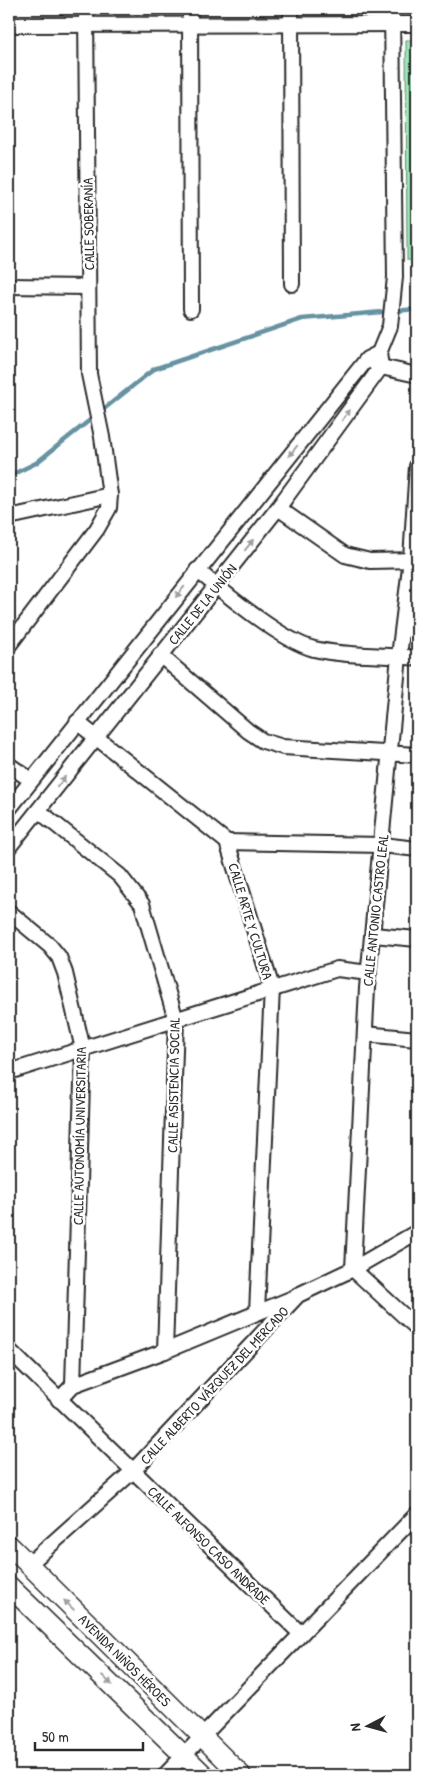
<svg xmlns="http://www.w3.org/2000/svg" width="426" height="1784" font-family="'Patrick Hand',sans-serif">
<style>
.pitch{fill:#9ce6b5;stroke:#648870}
.lines{fill:none;stroke-linecap:round;stroke-linejoin:round}
.stream{stroke:#6692a1;stroke-width:4.5}
.minor-casing{stroke:#2b2b2b;stroke-width:18}
.major-casing{stroke:#2b2b2b;stroke-width:22}
.minor{stroke:#fff;stroke-width:14}
.major{stroke:#fff;stroke-width:19}
.oneway{fill:#a0a0a0}
.labels{text-anchor:middle;dominant-baseline:central;stroke-width:5;stroke-linejoin:round;paint-order:stroke}
.street-label{font-size:14px;fill:#2b2b2b;stroke:#fff}
</style>
<rect width="100%" height="100%" fill="#fff"/>
<filter id="ink" filterUnits="userSpaceOnUse"><feTurbulence type="fractalNoise" baseFrequency=".02" numOctaves="2"/><feDisplacementMap in="SourceGraphic" scale="10" xChannelSelector="R" yChannelSelector="G"/><feConvolveMatrix kernelMatrix="1 2 1 2 8 2 1 2 1" color-interpolation-filters="sRGB"/></filter>
<g filter="url(#ink)">
<path class="pitch" d="M406 40H417V261L407 260Z"/>
<g class="lines">
<path class="stream" d="M9 476 36 463 154 369 302 319 417 309"/>
<g class="minor-casing">
<g id="minor">
<path d="M190 9 191 309"/>
<path d="M291 9 292 284"/>
<path d="M9 25 417 24"/>
<path d="M9 286 88 287"/>
<path d="M374 363 381 367 417 375"/>
<path d="M417 466 411 559 399 656 367 988 353 1269 417 1328"/>
<path d="M278 508 345 555 370 561 417 560"/>
<path d="M9 517 110 495"/>
<path d="M197 570C226 594 280 640 314 649 347 657 384 654 417 658"/>
<path d="M9 645 97 529 109 508 110 495 102 437 89 374 86 9"/>
<path d="M160 655 248 731 263 741 283 747 417 755"/>
<path d="M77 722 227 842 272 988 257 1312"/>
<path d="M9 765 31 780"/>
<path d="M9 809 367 359 379 353"/>
<path d="M39 811 120 876 142 904 176 1020 165 1351"/>
<path d="M227 842 382 845 417 849"/>
<path d="M9 847 278 508 381 367 379 353 390 326 395 277 392 9"/>
<path d="M9 912 50 946 59 957 65 973 83 1049 73 1385"/>
<path d="M373 935 417 939"/>
<path d="M365 1034 417 1039"/>
<path d="M9 1072 337 969 369 973"/>
<path d="M9 1350 301 1634"/>
<path d="M59 1400 73 1385 165 1351 293 1298"/>
<path d="M28 1565 133 1471 298 1295 353 1269 417 1232"/>
<path d="M165 1775 417 1514"/>
</g>
</g>
<g class="major-casing">
<g id="major">
<path d="M9 1545 241 1775"/>
<path d="M9 1586 204 1775"/>
</g>
</g>
<use href="#minor" class="minor"/>
<use href="#major" class="major"/>
</g>
<defs><path id="oneway-solid" d="M-6-.8H1V-3.2L6.5 0L1 3.2V.8H-6Z" transform="scale(1.25)"/></defs>
<g class="oneway">
<use href="#oneway-solid" transform="translate(346 415) rotate(-54)"/>
<use href="#oneway-solid" transform="translate(293 451) rotate(129)"/>
<use href="#oneway-solid" transform="translate(249 545) rotate(-52)"/>
<use href="#oneway-solid" transform="translate(180 592) rotate(129)"/>
<use href="#oneway-solid" transform="translate(61 782) rotate(-52)"/>
<use href="#oneway-solid" transform="translate(69 1605) rotate(-136)"/>
<use href="#oneway-solid" transform="translate(107 1680) rotate(44)"/>
</g>
</g>
<g class="labels">
<g class="street-label">
<text transform="translate(88 224) rotate(-91)">CALLE SOBERANÍA</text>
<text transform="translate(202 604) rotate(-51)">CALLE DE LA UNIÓN</text>
<text transform="translate(375 910) rotate(-84)">CALLE ANTONIO CASTRO LEAL</text>
<text transform="translate(251 921) rotate(73)">CALLE ARTE Y CULTURA</text>
<text transform="translate(173 1085) rotate(-89)">CALLE ASISTENCIA SOCIAL</text>
<text transform="translate(79 1136) rotate(-89)">CALLE AUTONOMÍA UNIVERSITARIA</text>
<text transform="translate(214 1385) rotate(-47)">CALLE ALBERTO VÁZQUEZ DEL MERCADO</text>
<text transform="translate(209 1545) rotate(44)">CALLE ALFONSO CASO ANDRADE</text>
<text transform="translate(125 1660) rotate(45)">AVENIDA NIÑOS HÉROES</text>
</g>
</g>
<rect width="426" height="1784" fill="none" stroke="#fff" stroke-width="30"/>
<rect x="15" y="15" width="396" height="1754" fill="none" stroke="#2b2b2b" stroke-width="2" filter="url(#ink)"/>
<g transform="translate(368 1726) rotate(264)" stroke="#ffffff" stroke-width="4" paint-order="stroke">
<path d="M0-4L9 19L0 12L-9 19Z" fill="#2b2b2b"/>
<text y="-8" font-size="14" font-weight="bold" text-anchor="middle" fill="#2b2b2b">N</text>
</g>
<path d="M35 1742v8h108v-8" fill="none" stroke="#2b2b2b" stroke-width="2.5"/>
<text x="42" y="1742" font-size="15" fill="#2b2b2b" stroke="#ffffff" stroke-width="4" paint-order="stroke">50 m</text>
</svg>
